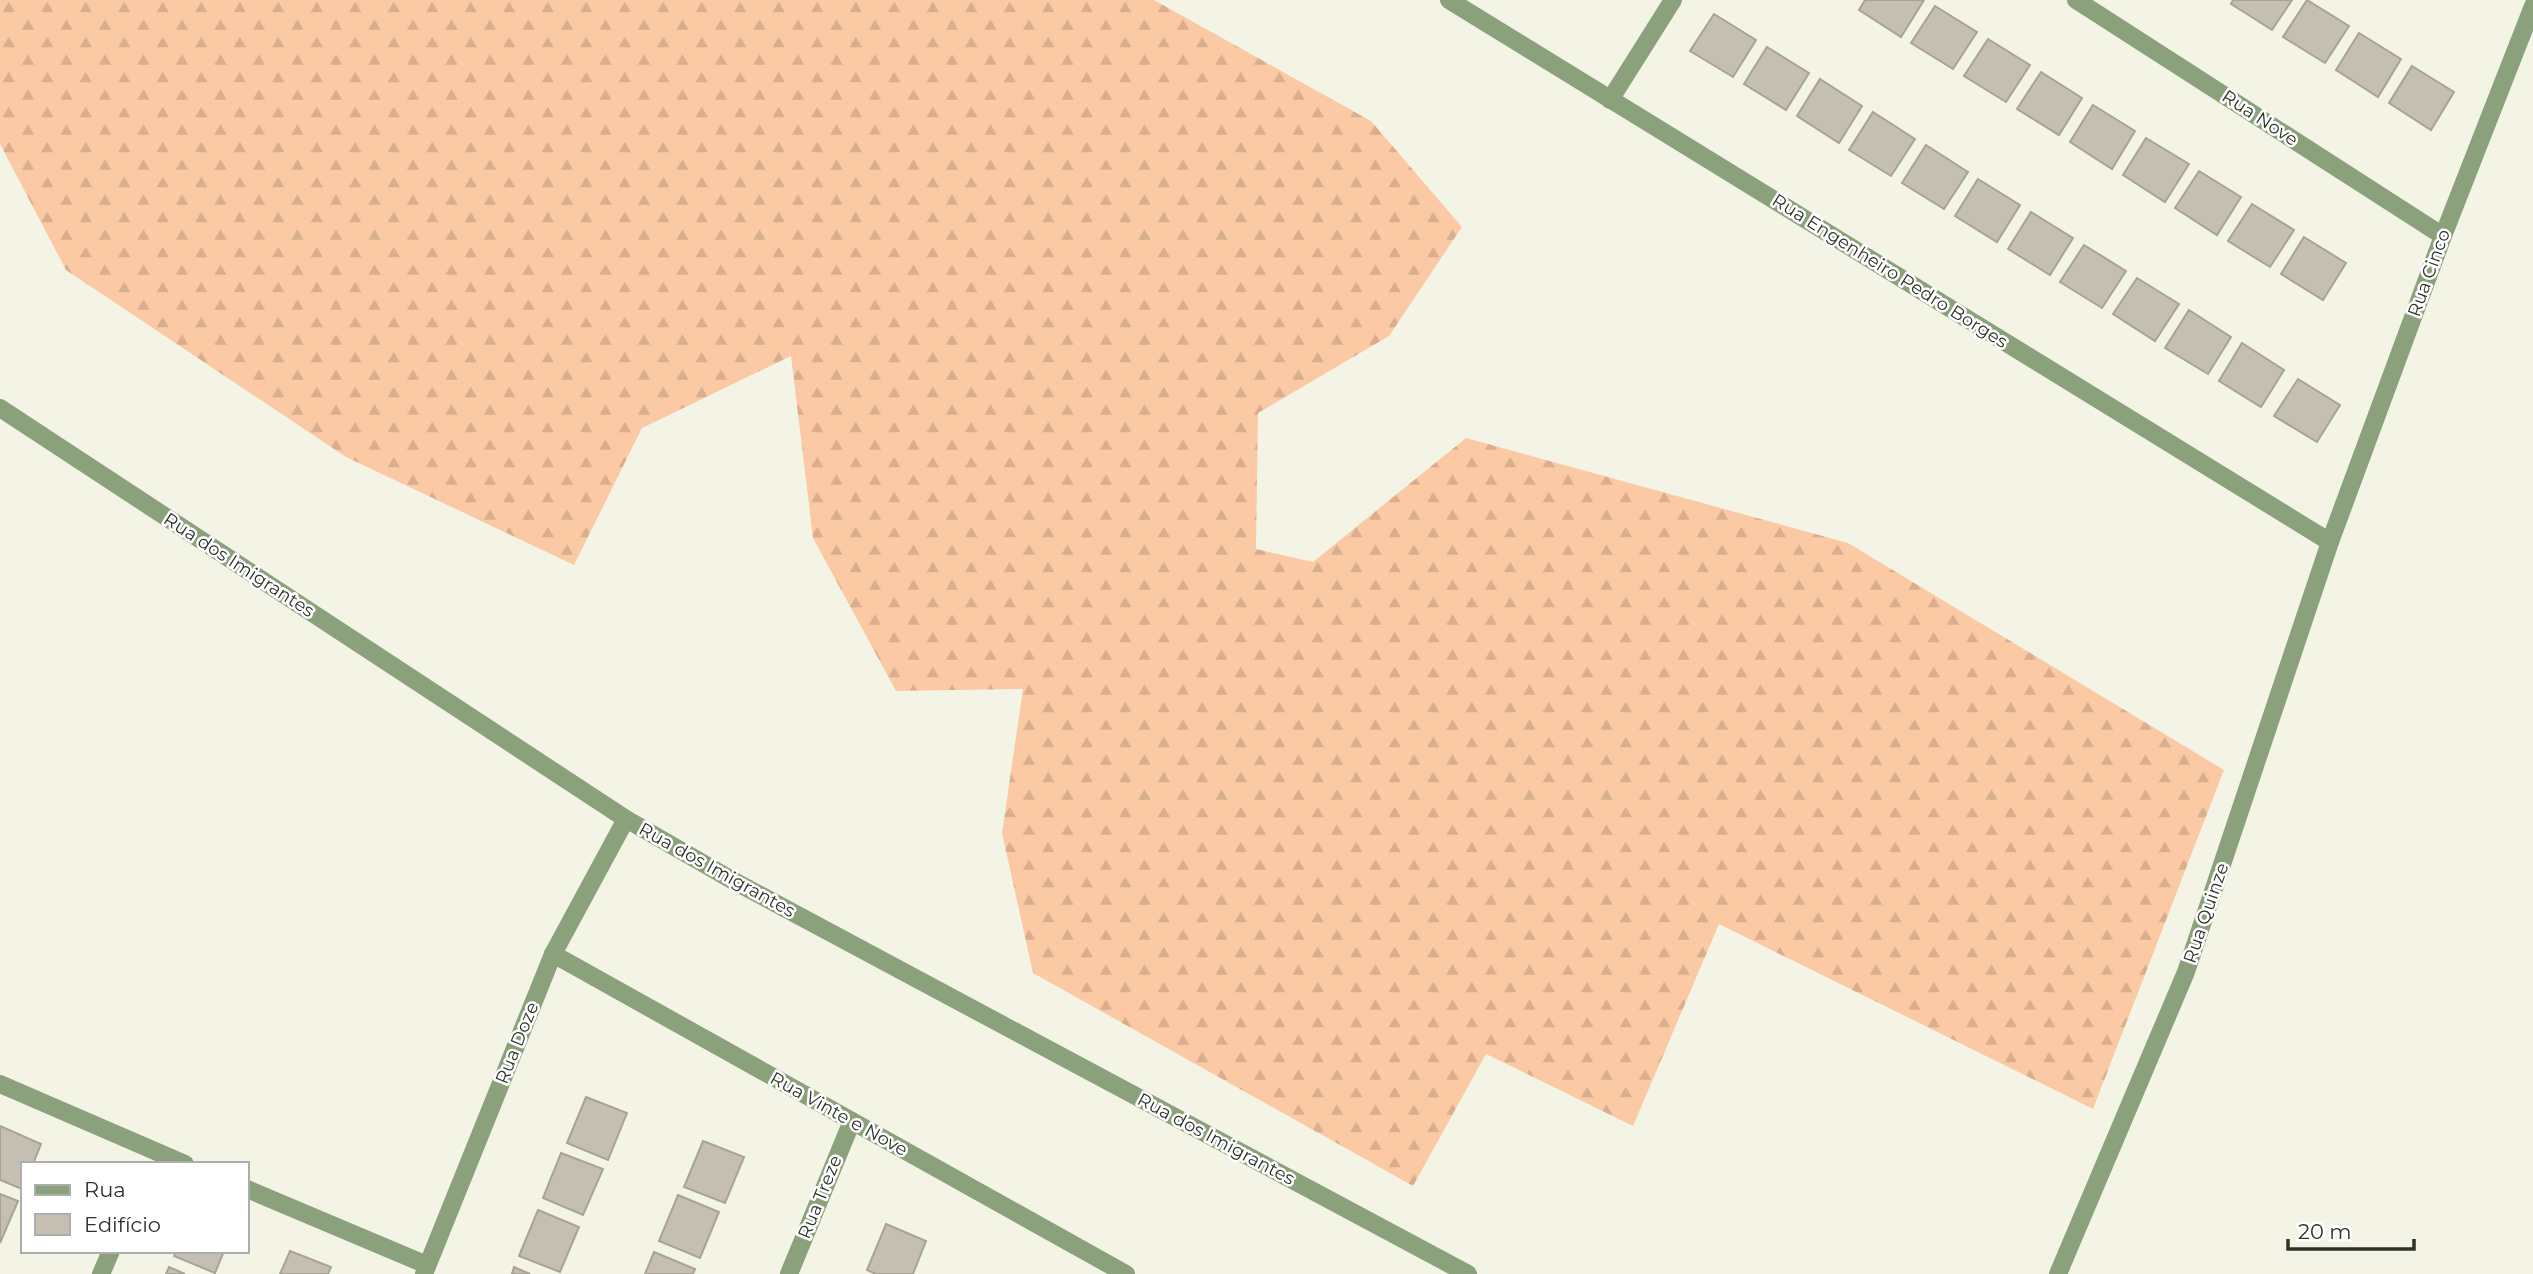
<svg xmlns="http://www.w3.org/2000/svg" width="2533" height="1274" font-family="Montserrat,sans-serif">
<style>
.forest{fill:url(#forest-firs)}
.building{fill:#c5beb2;stroke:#a9a296;stroke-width:2}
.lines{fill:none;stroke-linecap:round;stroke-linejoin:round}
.minor{stroke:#8ba17c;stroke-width:18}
.tertiary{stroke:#8ba17c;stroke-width:18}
.labels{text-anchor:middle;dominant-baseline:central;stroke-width:5;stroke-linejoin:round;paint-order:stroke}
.street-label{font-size:18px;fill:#31312c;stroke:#fff}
</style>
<defs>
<pattern id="forest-firs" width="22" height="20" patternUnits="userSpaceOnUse" patternTransform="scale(1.75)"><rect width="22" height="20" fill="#fbcaa5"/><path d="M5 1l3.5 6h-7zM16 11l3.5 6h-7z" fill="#d8ae8e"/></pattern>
</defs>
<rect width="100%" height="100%" fill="#f4f4e6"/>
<path class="forest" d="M0 0H1154L1371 121 1462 227 1389 336 1258 413 1256 549 1313 562 1466 438 1848 543 2224 770 2093 1109 1719 924 1633 1126 1486 1054 1413 1186 1033 973 1002 833 1023 689 896 691 813 538 791 356 642 428 574 565 346 457 66 270 0 144Z"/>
<g class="building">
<path d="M1865 0H1924L1901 37 1859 10Z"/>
<path d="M2233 0H2292L2272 30 2231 4Z"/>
<path d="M2307 0 2349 26 2325 63 2283 37Z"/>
<path d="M1935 6 1977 32 1953 69 1911 43Z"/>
<path d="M1714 14 1756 40 1733 77 1690 51Z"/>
<path d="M2359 33 2401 59 2378 97 2336 70Z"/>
<path d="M1988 39 2030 65 2006 102 1964 76Z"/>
<path d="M1767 47 1809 73 1786 110 1744 84Z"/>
<path d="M2412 66 2454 92 2431 130 2389 103Z"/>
<path d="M2041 72 2082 98 2059 135 2017 109Z"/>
<path d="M1820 79 1862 106 1839 143 1797 116Z"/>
<path d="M2093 105 2135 131 2112 169 2070 142Z"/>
<path d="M1873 112 1915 139 1891 176 1849 150Z"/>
<path d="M2146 138 2189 164 2165 202 2123 175Z"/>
<path d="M1926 145 1968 172 1944 209 1902 183Z"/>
<path d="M2199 171 2241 197 2217 235 2175 208Z"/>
<path d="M1978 179 2020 205 1997 242 1955 216Z"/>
<path d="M2252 204 2294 230 2270 267 2228 241Z"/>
<path d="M2031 212 2073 238 2050 275 2008 249Z"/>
<path d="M2304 237 2346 263 2323 300 2281 274Z"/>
<path d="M2084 245 2126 271 2102 308 2060 282Z"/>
<path d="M2137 278 2179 304 2155 341 2113 314Z"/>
<path d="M2189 310 2231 337 2208 374 2165 348Z"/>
<path d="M2242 343 2284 370 2261 407 2219 381Z"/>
<path d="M2298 379 2340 405 2317 442 2274 416Z"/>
<path d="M586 1097 627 1113 608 1160 567 1143Z"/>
<path d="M0 1126 41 1144 33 1164H23L22 1189 0 1180Z"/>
<path d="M703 1141 744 1157 725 1203 684 1187Z"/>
<path d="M561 1153 603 1169 583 1215 543 1198Z"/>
<path d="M0 1194 18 1201 0 1243Z"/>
<path d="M678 1195 719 1212 700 1258 659 1241Z"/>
<path d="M538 1210 579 1227 560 1272 519 1256Z"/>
<path d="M886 1224 926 1241 913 1274H876L867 1270Z"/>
<path d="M176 1251H224L215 1273 174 1256Z"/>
<path d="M290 1251 331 1267 328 1274H280Z"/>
<path d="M654 1252 695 1269 693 1274H645Z"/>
<path d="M169 1267 185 1274H166Z"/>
<path d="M514 1267 530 1274H512Z"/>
</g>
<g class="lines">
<g class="minor">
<path d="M1449 0 2330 542"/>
<path d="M2076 0 2443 236"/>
<path d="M1610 100 1673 0"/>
<path d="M0 408 626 819 732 880 1468 1274"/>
<path d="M553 954 1126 1274"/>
<path d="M0 1084 185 1164"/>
<path d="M247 1189 427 1265"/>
<path d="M101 1274 111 1251"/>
<path d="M424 1274 553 954 626 819"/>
<path d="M789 1274 852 1121"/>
</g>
<path class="tertiary" d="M2058 1274 2186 972 2330 542 2443 236 2533 6"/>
</g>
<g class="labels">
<g class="street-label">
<text transform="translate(2260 118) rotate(33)">Rua Nove</text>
<text transform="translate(1890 271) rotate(32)">Rua Engenheiro Pedro Borges</text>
<text transform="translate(2429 273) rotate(-70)">Rua Cinco</text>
<text transform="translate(239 565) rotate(33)">Rua dos Imigrantes</text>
<text transform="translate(717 870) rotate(29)">Rua dos Imigrantes</text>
<text transform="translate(2206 913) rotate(-71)">Rua Quinze</text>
<text transform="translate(517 1043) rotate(-68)">Rua Doze</text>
<text transform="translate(839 1114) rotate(29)">Rua Vinte e Nove</text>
<text transform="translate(1216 1139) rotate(28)">Rua dos Imigrantes</text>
<text transform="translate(820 1197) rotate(-68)">Rua Treze</text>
</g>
</g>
<rect x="21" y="1162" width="228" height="91" fill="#ffffff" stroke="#adadab" stroke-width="2"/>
<rect x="35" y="1185" width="35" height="10" fill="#8ba17c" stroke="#adadab" stroke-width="2"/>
<text x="84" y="1197" font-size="21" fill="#31312c">Rua</text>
<rect x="35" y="1214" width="35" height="21" fill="#c5beb2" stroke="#adadab" stroke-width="2"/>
<text x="84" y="1232" font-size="21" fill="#31312c">Edifício</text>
<path d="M2288 1239v10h126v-10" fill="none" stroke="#31312c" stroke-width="3.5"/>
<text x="2298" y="1239" font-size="21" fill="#31312c" stroke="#ffffff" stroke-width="5" paint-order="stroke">20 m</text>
</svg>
